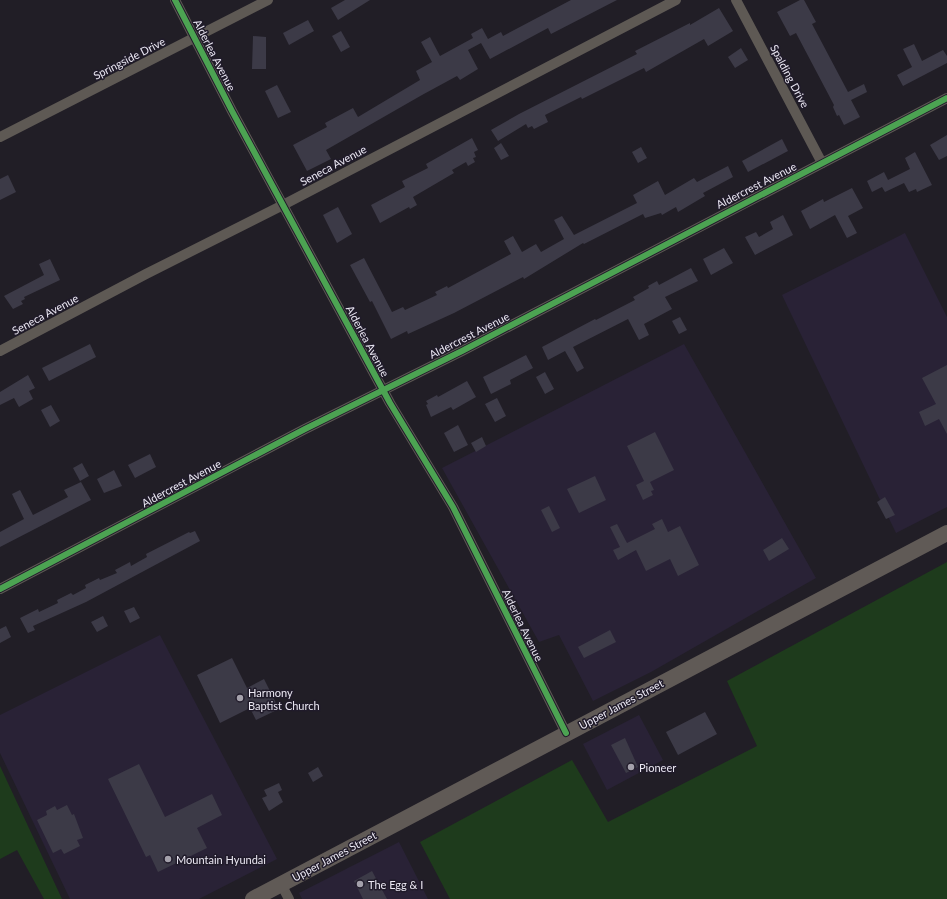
<svg xmlns="http://www.w3.org/2000/svg" width="947" height="899" font-family="Lato,sans-serif">
<style>
.built{fill:#292236}
.green{fill:#1e3b1c}
.building{fill:#3c3a47}
.lines{fill:none;stroke-linecap:round;stroke-linejoin:round}
.minor{stroke:#5e5954;stroke-width:10}
.primary{stroke:#605a56;stroke-width:16}
.cycleway-casing{stroke:#201b2a;stroke-width:8}
.cycleway{stroke:#4ca352;stroke-width:6}
.poi-dot{fill:#a4a1ab;stroke:#201b2a;stroke-width:1.5}
.labels{text-anchor:middle;dominant-baseline:central;stroke-width:3;stroke-linejoin:round;paint-order:stroke}
.street-label{font-size:11px;fill:#ebe8f3;stroke:#201b2a}
.poi-label{font-size:11px;fill:#ebe8f3;stroke:#201b2a;text-anchor:start}
</style>
<rect width="100%" height="100%" fill="#211e26"/>
<g class="built">
<path d="M905 233 947 317V507L896 533 782 295Z"/>
<path d="M684 344 816 578 651 672 593 701 559 635 539 642 442 468Z"/>
<path d="M160 635 277 859 199 899H70L0 753V715Z"/>
<path d="M639 715 663 760 607 790 583 744Z"/>
<path d="M399 842 428 899H302L299 893Z"/>
</g>
<g class="green">
<path d="M947 562V899H450L420 842 572 760 608 822 757 746 727 681Z"/>
<path d="M0 766 62 899H44L17 850 0 859Z"/>
</g>
<g class="building">
<path d="M345 0H370L338 20 331 8Z"/>
<path d="M571 0H617L551 34 548 28 490 59 481 43 468 50 478 69 460 80 457 76 422 95 326 150 331 159 307 171 293 145 327 127 325 123 353 108 358 117 420 80 416 71 432 62 421 42 430 37 440 56 473 38 471 34 482 28 488 39 501 32 503 36Z"/>
<path d="M800 0H804L816 22 812 24 848 92 864 84 867 92 851 100 860 117 844 125 839 115 837 116 833 107 834 105 796 33 790 36 777 12Z"/>
<path d="M719 8 733 31 708 46 704 39 646 72 644 68 582 99 581 97 545 115 548 122 534 129 532 126 528 128 526 124 498 141 491 130 519 114 637 54 635 51 690 23V25Z"/>
<path d="M308 20 314 31 289 45 283 33Z"/>
<path d="M341 31 350 47 341 52 332 36Z"/>
<path d="M253 36 266 37V69H252Z"/>
<path d="M914 44 922 61 943 50 947 56V63L903 86 897 75 912 67 903 49Z"/>
<path d="M741 48 748 60 735 68 728 57Z"/>
<path d="M277 85 291 112 278 118 265 91Z"/>
<path d="M947 135V156L939 160 930 145Z"/>
<path d="M472 138 478 150 474 152 476 157 473 158 475 162 468 166 466 162 452 170 454 173 413 197 417 205 410 209 409 207 380 223 371 205 405 187 402 181 428 168 426 164Z"/>
<path d="M782 139 788 151 748 172 742 161Z"/>
<path d="M501 143 509 156 501 160 494 148Z"/>
<path d="M641 147 647 158 638 163 632 152Z"/>
<path d="M915 152 932 185 917 192 916 189 909 192 904 183 885 192 882 187 872 192 867 181 884 172 888 180 910 169 905 158Z"/>
<path d="M728 166 733 177 703 193 705 196 678 212 676 207 662 215 661 213 645 218 643 214 584 244 583 243 524 279 523 277 454 313 408 334 407 331 391 339 372 301 370 302 350 265 364 258 392 312 403 307 405 310 437 295 435 292 447 286 448 288 511 254 504 241 513 236 522 252 536 244 541 252 564 239 554 220 562 216 574 235 637 203 633 195 658 181 665 195 694 178 697 182Z"/>
<path d="M8 175 16 192 0 200V179Z"/>
<path d="M852 188 863 208 848 216 857 233 847 238 835 215 810 229 801 211 823 199 824 202Z"/>
<path d="M338 207 352 234 337 243 323 215Z"/>
<path d="M783 215 793 235 755 255 745 237 756 232 759 237 773 229 770 222Z"/>
<path d="M724 248 733 263 711 275 703 259Z"/>
<path d="M50 259 60 280 24 297 25 299 21 301 23 304 13 309 4 296 44 275 39 264Z"/>
<path d="M691 268 698 281 665 297 672 309 644 324 649 335 639 340 628 319 573 347 584 368 577 372 565 351 548 360 542 347 595 319 596 320 635 300 633 297 649 288 648 286 657 281 659 285Z"/>
<path d="M680 317 687 330 679 334 672 321Z"/>
<path d="M90 344 96 357 49 381 42 368Z"/>
<path d="M526 355 533 368 510 380 511 384 491 394 483 377Z"/>
<path d="M947 365V434L939 419 925 426 919 412 936 404 922 378Z"/>
<path d="M545 372 554 389 545 394 536 377Z"/>
<path d="M28 375 35 388 29 391 33 399 19 407 14 398 0 405V392Z"/>
<path d="M467 381 476 397 453 410 451 407 431 417 426 405 428 404 426 401 437 395 438 397Z"/>
<path d="M497 398 506 416 495 422 485 404Z"/>
<path d="M51 405 60 421 50 427 41 410Z"/>
<path d="M458 425 468 445 454 452 444 433Z"/>
<path d="M655 432 674 470 650 482 654 490 651 491 653 495 643 500 636 485 644 481 627 446Z"/>
<path d="M482 437 486 446 476 452 471 443Z"/>
<path d="M150 454 156 467 135 478 128 465Z"/>
<path d="M82 463 89 476 80 481 73 468Z"/>
<path d="M114 470 122 486 104 493 97 479Z"/>
<path d="M595 476 606 500 579 513 567 489Z"/>
<path d="M81 482 91 500 0 547V532L24 519 12 494 20 490 33 515 68 497 64 490Z"/>
<path d="M885 497 895 515 886 519 877 502Z"/>
<path d="M549 506 560 528 552 532 541 510Z"/>
<path d="M662 519 668 532 680 526 699 565 678 576 670 559 646 571 636 550 618 560 613 550 620 547 610 527 617 524 627 543 655 529 652 524Z"/>
<path d="M195 531 200 541 86 602 33 626 35 630 28 633 20 618 38 609 39 612 58 603 57 600 71 593 73 595 86 588 85 585 99 578 100 580 117 573 115 570 130 562 131 566 147 557 146 554 189 532 190 533Z"/>
<path d="M782 538 789 549 769 561 763 550Z"/>
<path d="M134 607 140 618 130 623 124 611Z"/>
<path d="M103 616 108 626 97 632 91 622Z"/>
<path d="M6 626 11 637 0 643V629Z"/>
<path d="M610 630 616 642 584 658 578 647Z"/>
<path d="M232 658 247 688 264 679 279 709 256 720 250 708 220 723 197 675Z"/>
<path d="M705 712 717 734 678 755 666 732Z"/>
<path d="M625 738 638 767 626 773 611 745Z"/>
<path d="M139 764 165 817 212 794 222 815 197 828 207 848 158 872 150 855 146 857 108 779Z"/>
<path d="M318 767 323 776 313 782 308 773Z"/>
<path d="M279 783 282 790 278 792 283 802 269 811 262 798 267 796 264 790Z"/>
<path d="M67 805 72 815 74 814 83 838 77 840 80 846 64 854 61 849 53 853 37 820 47 815 46 811 55 806 57 810Z"/>
<path d="M372 871 387 899H363L354 881Z"/>
</g>
<g class="lines">
<g class="minor">
<path d="M175 0 232 111 390 403 453 507 566 733"/>
<path d="M736 0 822 163"/>
<path d="M0 137 268 0"/>
<path d="M0 351 146 274 283 205 676 0"/>
<path d="M0 589 305 429 462 351 947 98"/>
<path d="M281 884 289 899"/>
</g>
<path class="primary" d="M253 899 947 533"/>
<g class="cycleway-casing">
<g id="cycleway">
<path d="M175 0 232 111 390 403 453 507 566 733"/>
<path d="M0 589 305 429 462 351 947 98"/>
</g>
</g>
<use href="#cycleway" class="cycleway"/>
</g>
<g class="poi-dot">
<circle cx="240" cy="698" r="4"/>
<circle cx="631" cy="767" r="4"/>
<circle cx="168" cy="859" r="4"/>
<circle cx="360" cy="884" r="4"/>
</g>
<g class="labels">
<g class="street-label">
<text transform="translate(215 55) rotate(63)">Alderlea Avenue</text>
<text transform="translate(129 58) rotate(-27)">Springside Drive</text>
<text transform="translate(790 76) rotate(62)">Spalding Drive</text>
<text transform="translate(333 165) rotate(-28)">Seneca Avenue</text>
<text transform="translate(756 185) rotate(-27)">Aldercrest Avenue</text>
<text transform="translate(45 314) rotate(-28)">Seneca Avenue</text>
<text transform="translate(469 335) rotate(-27)">Aldercrest Avenue</text>
<text transform="translate(368 341) rotate(62)">Alderlea Avenue</text>
<text transform="translate(181 483) rotate(-28)">Aldercrest Avenue</text>
<text transform="translate(523 625) rotate(64)">Alderlea Avenue</text>
<text transform="translate(621 704) rotate(-28)">Upper James Street</text>
<text transform="translate(334 856) rotate(-28)">Upper James Street</text>
</g>
<g class="poi-label">
<text x="248" y="692">Harmony<tspan x="248" dy="13">Baptist Church</tspan></text>
<text x="639" y="767">Pioneer</text>
<text x="176" y="859">Mountain Hyundai</text>
<text x="368" y="884">The Egg &amp; I</text>
</g>
</g>
</svg>
